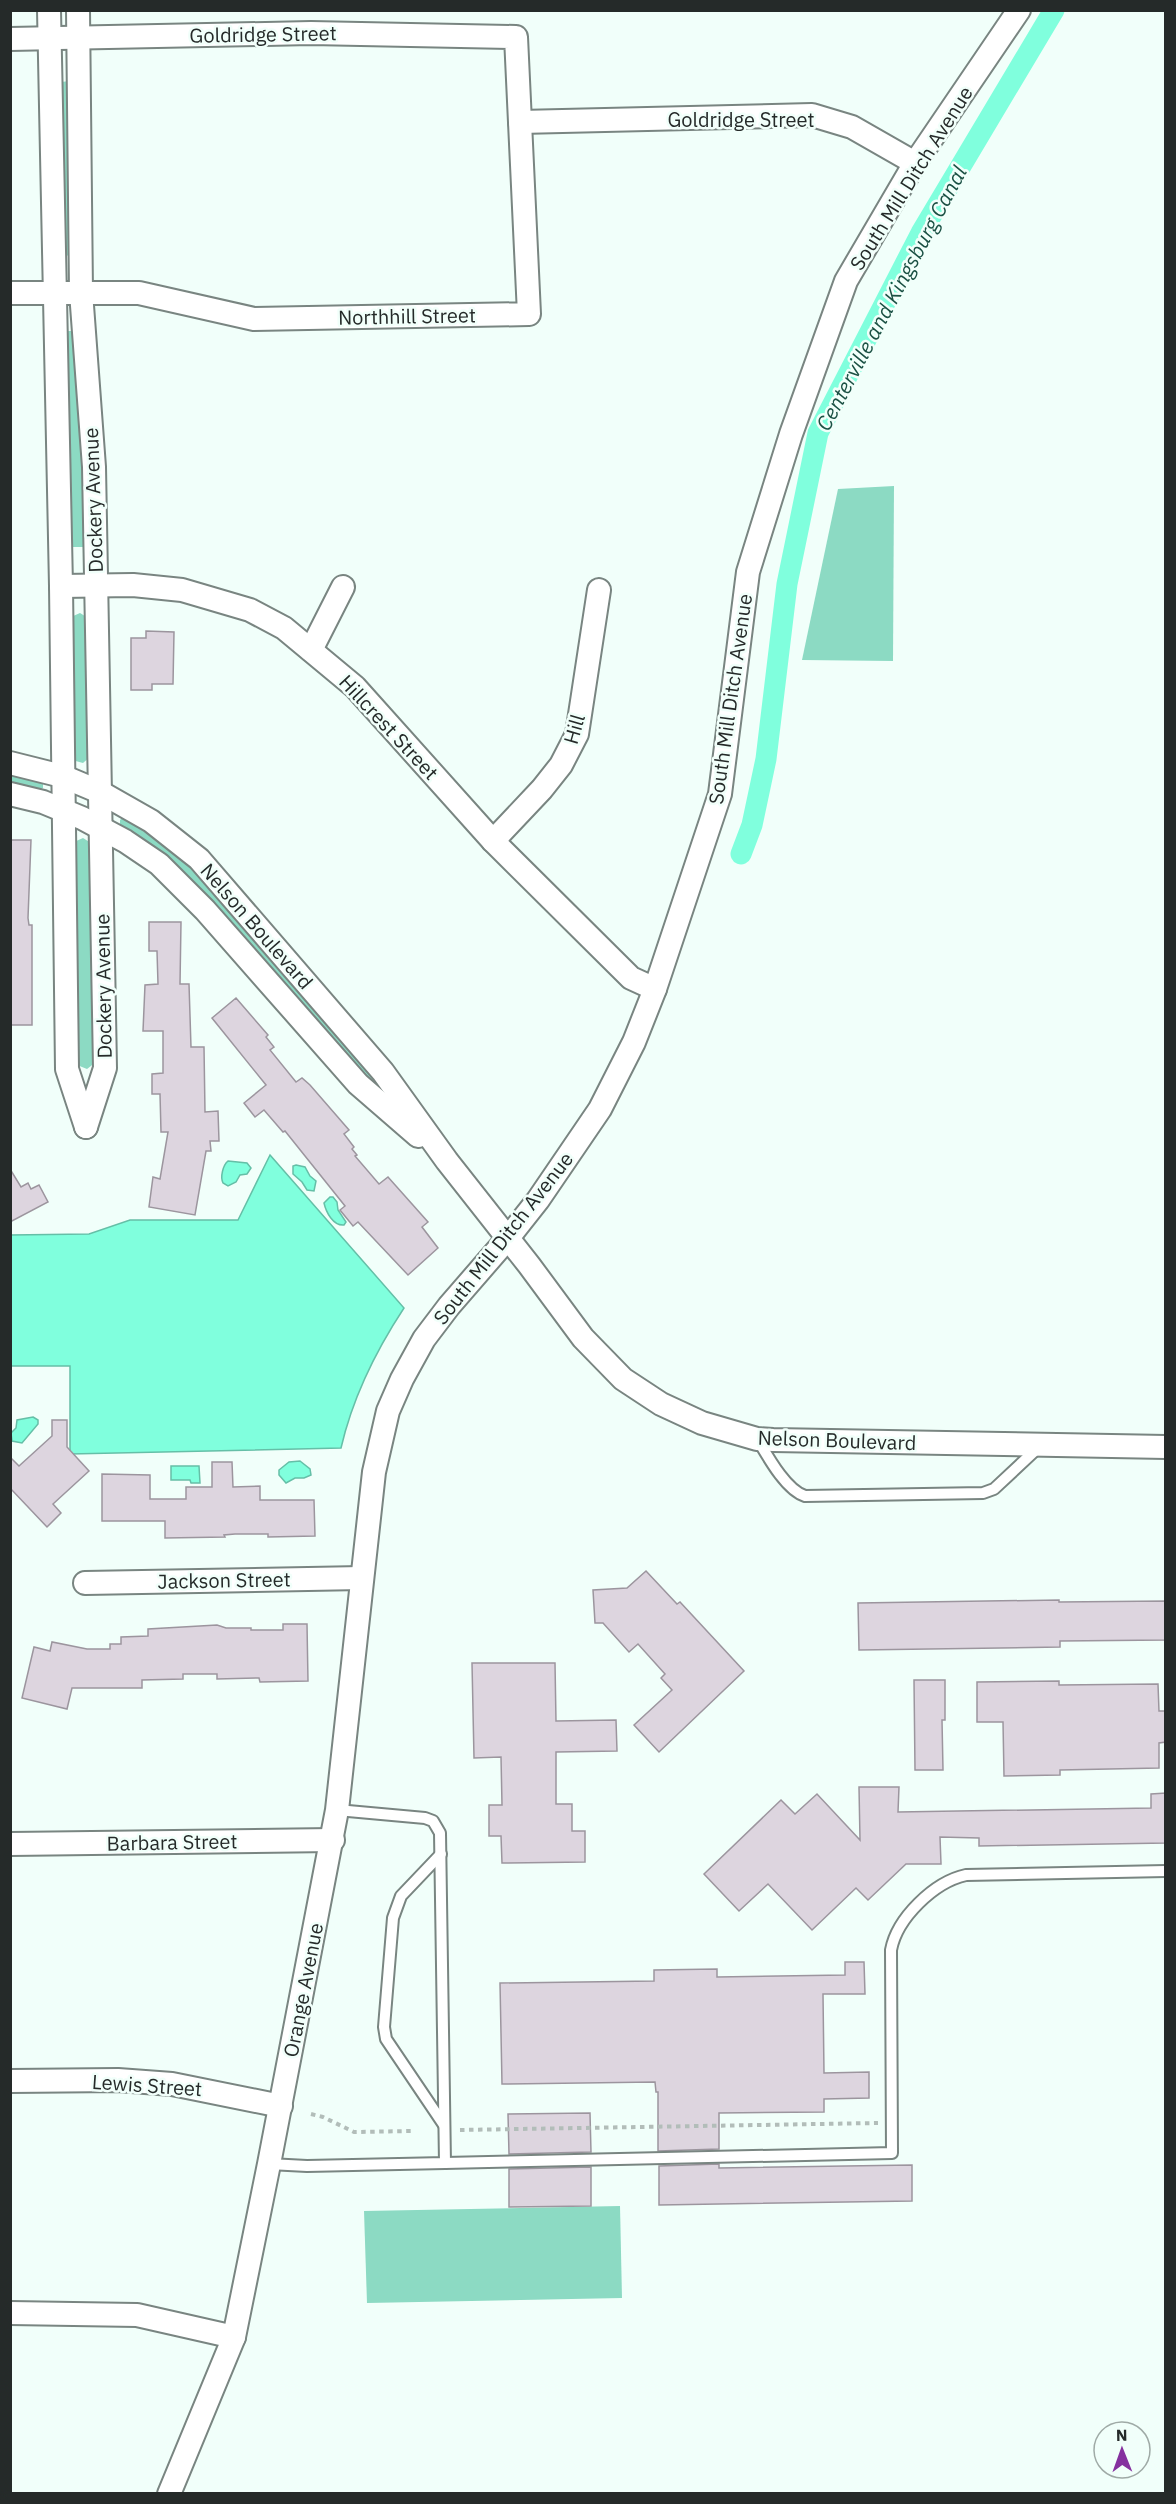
<svg xmlns="http://www.w3.org/2000/svg" width="1176" height="2504" font-family="'IBM Plex Sans',sans-serif">
<style>
.green{fill:#8cdac3}
.water{fill:#80ffdd;stroke:#65bfa7;stroke-width:1.5}
.lines{fill:none;stroke-linecap:round;stroke-linejoin:round}
.canal{stroke:#80ffdd;stroke-width:21}
.building{fill:#ddd5df;stroke:#9c959e;stroke-width:1.5}
.service-casing{stroke:#798581;stroke-width:14}
.minor-casing{stroke:#798581;stroke-width:26}
.path{stroke:#b2bdb9;stroke-width:4;stroke-dasharray:4.5 4.5;stroke-linecap:butt}
.service{stroke:#fff;stroke-width:10}
.minor{stroke:#fff;stroke-width:22}
.labels{text-anchor:middle;dominant-baseline:central;stroke-width:5;stroke-linejoin:round;paint-order:stroke}
.street-label{font-size:20px;fill:#252a29;stroke:#f1fffa}
.water-label{font-size:21px;font-style:italic;fill:#1b5144;stroke:#f1fffa}
</style>
<rect width="100%" height="100%" fill="#f1fffa"/>
<g class="green">
<path d="M70 81 73 255 63 256 61 82Z"/>
<path d="M64 331H75L85 456 87 547H67Z"/>
<path d="M894 486 893 661 802 660 838 489Z"/>
<path d="M80 613 88 618 91 756 83 763 72 760 71 617Z"/>
<path d="M10 771 43 781V788L38 791 11 785Z"/>
<path d="M124 816 190 861 405 1109 362 1075 120 826V820Z"/>
<path d="M83 838 91 843 96 1062 87 1069 77 1065 74 842Z"/>
<path d="M620 2206 622 2298 367 2303 364 2211Z"/>
</g>
<g class="water">
<path d="M270 1155 404 1308C375 1352 353 1396 341 1448L70 1454V1366H11L10 1235 89 1234 130 1220H238Z"/>
<path d="M228 1161 247 1163 251 1168 247 1174 240 1175 236 1182 228 1186 223 1183C220 1177 223 1165 228 1161Z"/>
<path d="M296 1165 305 1167 310 1176 316 1181 314 1191 307 1190 302 1182 293 1174V1166Z"/>
<path d="M330 1197H333L337 1202 338 1210 346 1222 344 1225C333 1226 326 1212 324 1203Z"/>
<path d="M33 1417 38 1420V1424L22 1443 12 1441 11 1433 16 1428 17 1420Z"/>
<path d="M300 1461 310 1469 311 1475 304 1478H295L286 1483 279 1475V1470L289 1462Z"/>
<path d="M171 1466H199L200 1483H191L190 1480H171Z"/>
</g>
<g class="lines">
<path class="canal" d="M741 854 752 825 766 759 787 584 818 433 921 233 1054 10"/>
</g>
<g class="building">
<path d="M146 631 174 632 173 684H152V690H131V638H146Z"/>
<path d="M10 840H31L28 918 29 925H32V1025H10Z"/>
<path d="M149 922H181L180 984H189L191 1047H204L205 1112 218 1111 219 1141H210L211 1151H206L195 1215 149 1207 153 1177 160 1179 168 1132H161L160 1094H152V1074L163 1073V1031H143L145 985 158 984 157 951H149Z"/>
<path d="M236 998 268 1035 266 1037 274 1047 270 1050 296 1082 302 1078 310 1085 349 1130 344 1134 354 1147 352 1149 357 1155 355 1156 379 1184 388 1177 428 1222 422 1227 438 1248 408 1275 358 1222 353 1226 340 1210 345 1206 285 1131 283 1132 264 1110 255 1117 244 1103 266 1085 212 1018Z"/>
<path d="M10 1169 21 1187 28 1183 31 1189 39 1185 48 1202 10 1222Z"/>
<path d="M52 1420H67V1447L89 1471 53 1504 61 1513 47 1527 10 1488V1457L19 1466 52 1436Z"/>
<path d="M212 1462H232L233 1487 260 1486V1500H314L315 1536 268 1537V1534H235L224 1535 225 1537 165 1538V1521H102V1474L150 1475V1499H186V1487H212Z"/>
<path d="M646 1571 677 1604 680 1602 744 1671 659 1752 634 1725 672 1690 661 1678 665 1674 638 1644 629 1652 603 1623H595L593 1590 627 1588Z"/>
<path d="M1059 1600V1602L1166 1601V1640L1060 1641V1647L859 1650 858 1603Z"/>
<path d="M283 1624H307L308 1681 260 1682 259 1678 217 1679V1674H183V1679L142 1680V1688H72L67 1709 22 1698 34 1647 50 1651 52 1642 87 1649H110V1644H121V1637L148 1636V1629L217 1625 226 1628H251V1630H283Z"/>
<path d="M472 1663H555L556 1721 616 1720 617 1751 556 1752V1804H572V1831H585V1862L502 1863 501 1836H489V1805H502L501 1757 474 1758Z"/>
<path d="M914 1680H945V1720H942L943 1770H915Z"/>
<path d="M1059 1681V1685L1158 1684 1159 1711H1166V1742L1159 1743V1768L1060 1770V1775L1004 1776 1003 1722H977V1682Z"/>
<path d="M859 1787H899L898 1812 1151 1808V1794L1166 1793V1843L979 1846V1838L940 1837 941 1864H906L868 1900 856 1888 812 1930 768 1884 739 1911 704 1874 781 1800 795 1814 817 1794 860 1840Z"/>
<path d="M845 1962H864L865 1994H823L824 2073 869 2072V2098L824 2099V2112L719 2113V2149L658 2151V2092H656L655 2082 502 2084 500 1983 654 1981V1970L717 1969V1977L845 1975Z"/>
<path d="M590 2113 591 2152 509 2154 508 2114Z"/>
<path d="M719 2164V2168L912 2165V2201L659 2205V2166Z"/>
<path d="M591 2167V2206L509 2207V2169Z"/>
</g>
<g class="lines">
<g class="service-casing">
<g id="service">
<path d="M758 1440C768 1457 786 1490 805 1496L983 1493 994 1489 1040 1446"/>
<path d="M441 1854 401 1896 393 1918 384 2027 386 2039 444 2125"/>
<path d="M445 2163 892 2153 891 1950C897 1918 934 1882 966 1875L1166 1871"/>
<path d="M269 2164 307 2166 445 2163 440 1833 433 1821 425 1818 337 1810"/>
</g>
</g>
<g class="minor-casing">
<g id="minor">
<path d="M49 10 61 586 67 1069 86 1127"/>
<path d="M78 10 81 292 94 467 105 1068 86 1127"/>
<path d="M10 39 311 33 516 37 529 314 254 319 139 293H10"/>
<path d="M520 122 812 115 852 127 915 163"/>
<path d="M61 586 133 585 182 590 250 610 284 628 355 687 493 841 631 978 655 989"/>
<path d="M311 650 343 587"/>
<path d="M10 763 62 776 100 792 151 821 199 859 383 1072 447 1161 529 1265 583 1338 623 1379 661 1404 702 1423 757 1439 773 1440 1166 1447"/>
<path d="M10 794 43 802 82 818 125 841 159 864 205 910 358 1084 418 1136"/>
<path d="M493 841 542 789 561 765 577 734 599 590"/>
<path d="M85 1583 362 1578"/>
<path d="M10 1844 333 1840"/>
<path d="M10 2081 118 2080 172 2084 281 2106"/>
<path d="M10 2313 137 2315 234 2337"/>
<path d="M169 2494 234 2337 269 2164 337 1810 374 1472 388 1411 402 1379 424 1339 449 1306 508 1238 538 1200 600 1109 634 1042 655 989 720 794 748 572 791 434 846 281 915 163 1019 10"/>
</g>
</g>
<g class="path">
<path d="M311 2114 323 2117 354 2132 413 2131"/>
<path d="M460 2130 878 2123"/>
</g>
<use href="#service" class="service"/>
<use href="#minor" class="minor"/>
</g>
<g class="labels">
<g class="street-label">
<text transform="translate(263 34) rotate(-1)">Goldridge Street</text>
<text x="741" y="119">Goldridge Street</text>
<text transform="translate(911 178) rotate(-58)">South Mill Ditch Avenue</text>
<text transform="translate(407 316) rotate(-1)">Northhill Street</text>
<text transform="translate(93 500) rotate(-92)">Dockery Avenue</text>
<text transform="translate(730 699) rotate(-82)">South Mill Ditch Avenue</text>
<text transform="translate(389 727) rotate(47)">Hillcrest Street</text>
<text transform="translate(574 729) rotate(-74)">Hill</text>
<text transform="translate(257 926) rotate(49)">Nelson Boulevard</text>
<text transform="translate(103 986) rotate(-91)">Dockery Avenue</text>
<text transform="translate(503 1238) rotate(-52)">South Mill Ditch Avenue</text>
<text transform="translate(837 1440) rotate(2)">Nelson Boulevard</text>
<text transform="translate(224 1580) rotate(-1)">Jackson Street</text>
<text transform="translate(172 1842) rotate(-1)">Barbara Street</text>
<text transform="translate(303 1990) rotate(-79)">Orange Avenue</text>
<text transform="translate(147 2085) rotate(4)">Lewis Street</text>
</g>
<g class="water-label">
<text transform="translate(891 298) rotate(-62)">Centerville and Kingsburg Canal</text>
</g>
</g>
<rect width="1176" height="2504" fill="none" stroke="#252a29" stroke-width="24"/>
<g transform="translate(1122 2450) rotate(359)"><circle r="28" fill="#f1fffa" stroke="#9faaa6" stroke-width="1.5"/>
<path d="M0-4.5L10 22L0 15L-10 22Z" fill="#85319f"/>
<text y="-9" font-size="16" font-weight="bold" text-anchor="middle" fill="#252a29">N</text>
</g>
</svg>
